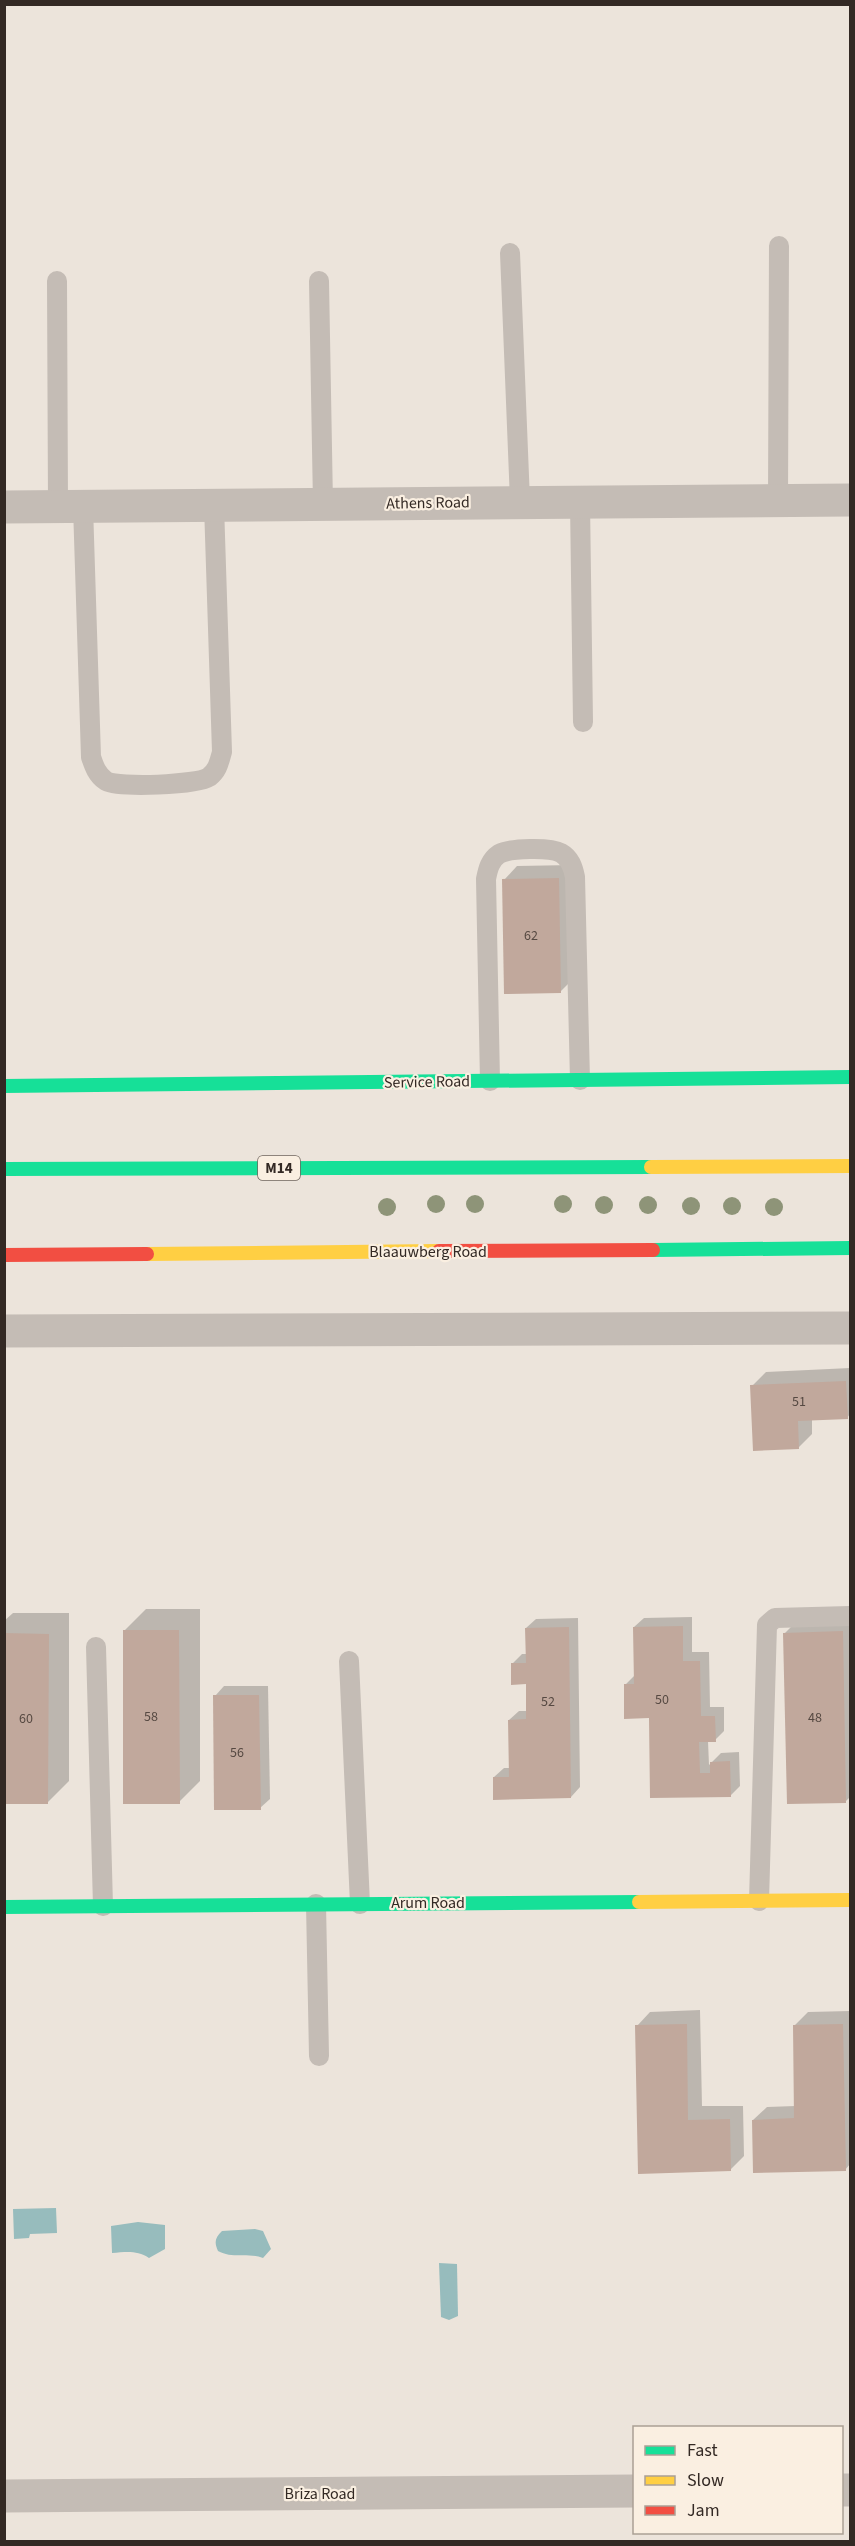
<svg xmlns="http://www.w3.org/2000/svg" width="855" height="2546" font-family="'Source Sans 3',sans-serif">
<style>
.water{fill:#97bcbd}
.shadow{fill:#0003}
.building{fill:#c1a89c}
.lines{fill:none;stroke-linecap:round;stroke-linejoin:round}
.lane{stroke:#c4bcb5;stroke-width:20}
.street{stroke:#c4bcb5;stroke-width:33}
.fast{stroke:#16e098;stroke-width:14}
.slow{stroke:#ffcf43;stroke-width:14}
.jam{stroke:#f24e42;stroke-width:14}
.tree{fill:#8e9478}
.labels{text-anchor:middle;dominant-baseline:central;stroke-width:4.5;stroke-linejoin:round;paint-order:stroke}
.number-label{font-size:14px;fill:#564942}
.shield{fill:#faefe1;stroke:#6f645d;stroke-width:1.5}
.shield-label{font-size:15px;font-weight:bold;fill:#332924}
.street-label{font-size:16px;fill:#332924;stroke:#faefe1}
</style>
<rect width="100%" height="100%" fill="#ece4db"/>
<g class="water">
<path d="M56 2208 57 2233 30 2234 29 2238 14 2239 13 2209Z"/>
<path d="M138 2222 165 2225V2249L149 2258C137 2250 126 2252 112 2253L111 2226Z"/>
<path d="M255 2229 263 2231 271 2249 263 2258C247 2252 232 2259 218 2251 214 2242 215 2238 222 2231Z"/>
<path d="M439 2263 457 2264 458 2316 449 2320 441 2317Z"/>
</g>
<g class="shadow">
<path d="M572 865 574 978 560 992 504 880 517 866Z"/>
<path d="M850 1368V1414L847 1418 812 1419V1434L798 1448 752 1386 766 1372Z"/>
<path d="M146 1609H200V1781L179 1802 124 1631Z"/>
<path d="M850 1611V1797L846 1801 785 1633 806 1612Z"/>
<path d="M13 1613H69V1781L48 1802H4V1621Z"/>
<path d="M692 1617V1652H709L710 1707H724V1731L715 1740 708 1741 709 1765 721 1753 739 1752 740 1786 730 1796 652 1797 651 1717 625 1685 635 1675 634 1627 644 1618Z"/>
<path d="M578 1618 580 1787 571 1797 494 1777 504 1768H510L509 1720 519 1711H528V1683L512 1664 522 1654H527L526 1628 536 1619Z"/>
<path d="M224 1686H268L270 1799 260 1808 215 1696Z"/>
<path d="M700 2010 702 2106H743L744 2156 730 2170 639 2172 637 2026 650 2012Z"/>
<path d="M850 2011V2164L845 2170 753 2120 767 2107 795 2106 794 2026 808 2012Z"/>
</g>
<g class="building">
<path d="M559 878 561 993 504 994 502 879Z"/>
<path d="M846 1381 848 1419 798 1421 799 1449 753 1451 750 1385Z"/>
<path d="M683 1626V1661H700L701 1716H715L716 1742H699L700 1773H710V1762L730 1761 731 1797 650 1798 649 1718 624 1719V1684H634L633 1627Z"/>
<path d="M569 1627 571 1798 493 1800V1777H509L508 1720 526 1719V1684L511 1685V1663H526L525 1628Z"/>
<path d="M123 1630H179L180 1804H123Z"/>
<path d="M843 1631 846 1803 787 1804 783 1633Z"/>
<path d="M4 1633 49 1634 48 1804H4Z"/>
<path d="M213 1695H259L261 1810H214Z"/>
<path d="M687 2024 688 2120 730 2119 731 2171 638 2174 635 2025Z"/>
<path d="M843 2024 846 2171 753 2173 752 2120 794 2118 793 2025Z"/>
</g>
<g class="lines">
<g class="lane">
<path d="M510 253 520 501"/>
<path d="M57 281 58 506"/>
<path d="M319 281 323 504"/>
<path d="M778 501 779 246"/>
<path d="M580 502 583 722"/>
<path d="M83 506 91 757C94 766 97 775 106 781 119 788 197 785 209 777 218 770 219 762 222 752L214 505"/>
<path d="M490 1081 486 879C488 869 490 860 499 854 510 848 550 847 561 853 570 858 573 867 575 877L580 1080"/>
<path d="M96 1647 103 1906"/>
<path d="M349 1661 360 1904"/>
<path d="M759 1901 767 1625 775 1618 850 1616"/>
<path d="M316 1904 319 2056"/>
</g>
<g class="street">
<path d="M4 507 850 500"/>
<path d="M4 1331 850 1328"/>
<path d="M842 2490H850"/>
<path d="M4 2496 634 2491"/>
</g>
<g class="fast">
<path d="M4 1086 850 1077"/>
<path d="M4 1169 651 1167"/>
<path d="M653 1250 850 1248"/>
<path d="M4 1907 639 1902"/>
</g>
<g class="slow">
<path d="M651 1167 850 1166"/>
<path d="M147 1254 439 1251"/>
<path d="M639 1902 850 1900"/>
</g>
<g class="jam">
<path d="M439 1251 653 1250"/>
<path d="M4 1255 147 1254"/>
</g>
</g>
<g class="tree">
<circle cx="436" cy="1204" r="9"/>
<circle cx="475" cy="1204" r="9"/>
<circle cx="563" cy="1204" r="9"/>
<circle cx="604" cy="1205" r="9"/>
<circle cx="648" cy="1205" r="9"/>
<circle cx="691" cy="1206" r="9"/>
<circle cx="732" cy="1206" r="9"/>
<circle cx="387" cy="1207" r="9"/>
<circle cx="774" cy="1207" r="9"/>
</g>
<g class="labels">
<g class="number-label">
<text x="531" y="936">62</text>
<text x="799" y="1402">51</text>
<text x="662" y="1700">50</text>
<text x="548" y="1702">52</text>
<text x="151" y="1717">58</text>
<text x="815" y="1718">48</text>
<text x="26" y="1719">60</text>
<text x="237" y="1753">56</text>
</g>
<rect class="shield" x="258" y="1156" width="42" height="24" rx="4.5"/>
<g class="shield-label">
<text x="279" y="1168">M14</text>
</g>
<g class="street-label">
<text transform="translate(428 503) rotate(-1)">Athens Road</text>
<text transform="translate(427 1082) rotate(-1)">Service Road</text>
<text x="428" y="1252">Blaauwberg Road</text>
<text x="428" y="1903">Arum Road</text>
<text x="320" y="2494">Briza Road</text>
</g>
</g>
<rect width="855" height="2546" fill="none" stroke="#332924" stroke-width="12"/>
<rect x="633" y="2426" width="210" height="108" fill="#faefe1" stroke="#aaa095" stroke-width="1.5"/>
<rect x="645" y="2446" width="30" height="9" fill="#16e098" stroke="#aaa095" stroke-width="1.5"/>
<text x="687" y="2456" font-size="18" fill="#332924">Fast</text>
<rect x="645" y="2476" width="30" height="9" fill="#ffcf43" stroke="#aaa095" stroke-width="1.5"/>
<text x="687" y="2486" font-size="18" fill="#332924">Slow</text>
<rect x="645" y="2506" width="30" height="9" fill="#f24e42" stroke="#aaa095" stroke-width="1.5"/>
<text x="687" y="2516" font-size="18" fill="#332924">Jam</text>
</svg>
